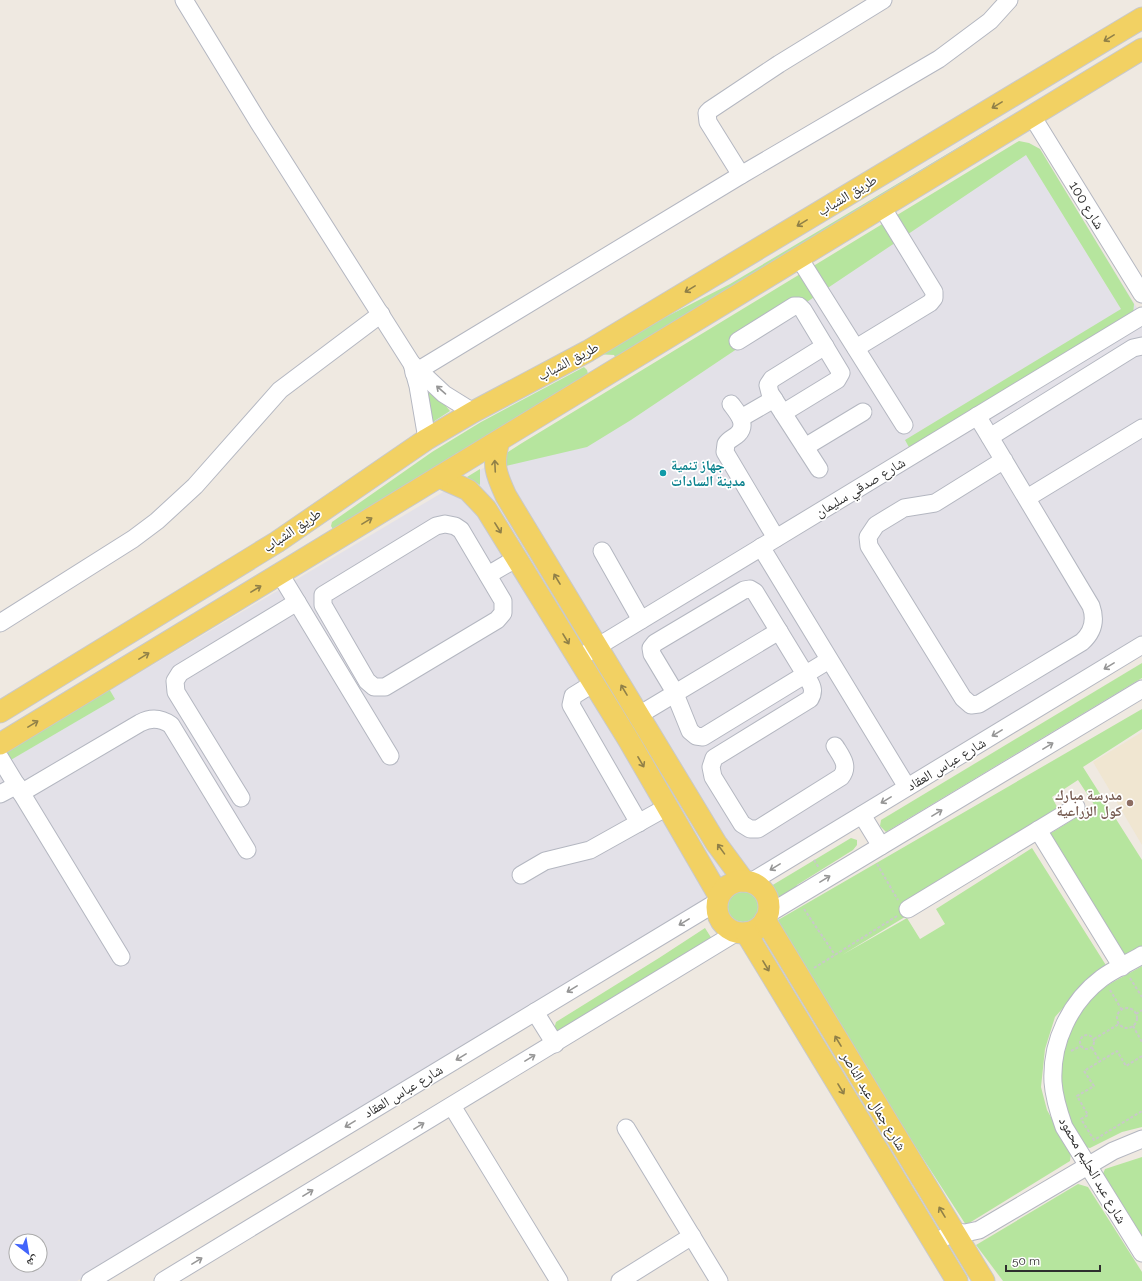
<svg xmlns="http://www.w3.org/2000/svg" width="1142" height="1281" font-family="Raleway,'Noto Naskh Arabic',sans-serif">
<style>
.industrial{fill:#e3e1e8;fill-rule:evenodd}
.education{fill:#f0e6d1}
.green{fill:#b6e59e}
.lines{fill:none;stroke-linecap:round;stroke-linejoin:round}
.minor-casing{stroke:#b4b7c1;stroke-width:19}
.major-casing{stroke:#c9c9c9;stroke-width:23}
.path{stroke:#c9c9c9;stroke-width:2;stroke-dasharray:3 2;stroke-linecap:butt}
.minor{stroke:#fff;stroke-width:17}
.major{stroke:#f2d163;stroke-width:21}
.oneway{stroke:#908048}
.oneway2{stroke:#969696}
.culture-dot{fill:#0f9aa8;stroke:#fff;stroke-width:1.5}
.education-dot{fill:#8d6e63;stroke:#fff;stroke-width:1.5}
.labels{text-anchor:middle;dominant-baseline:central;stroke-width:3.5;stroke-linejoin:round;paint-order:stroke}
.street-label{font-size:14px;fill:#2e2e2e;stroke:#fff}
.culture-label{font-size:14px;font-weight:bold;fill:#0d838f;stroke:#fff;text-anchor:start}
.education-label{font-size:14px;font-weight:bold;fill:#785e54;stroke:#fff;text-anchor:end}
</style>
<rect width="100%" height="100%" fill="#efe9e1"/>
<path class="industrial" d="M1029 143 1040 149 1142 316V639L77 1281H0V756ZM16 1241H40V1265H16Z"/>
<path class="education" d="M1142 732V845L1093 762Z"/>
<g class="green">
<path d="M1009 117 1014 118 616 359 614 355 594 354 730 284Z"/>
<path d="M1019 141 1029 143 1040 149 1134 304 1133 315 910 449 905 440 1121 309 1026 155 631 420 587 447 502 467 505 454 522 443Z"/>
<path d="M584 367 587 370 588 374 334 531 331 526 332 522 432 452 481 422Z"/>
<path d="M433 390 450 411 433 422 423 397Z"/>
<path d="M480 469V485L467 477Z"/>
<path d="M1142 663V678L886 832 880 826 881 820Z"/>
<path d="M108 687 115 699 9 761 2 749Z"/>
<path d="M1142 709V729L1083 767 1142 860V947L1120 961 1043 838 1095 806 1078 780 1052 797 1064 821 842 955 907 918 920 939 945 924 936 909 1032 848 1109 970 1085 983 1055 1017 1045 1049 1041 1087 1047 1110 1071 1153 1070 1161 966 1225 806 977 778 920Z"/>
<path d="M851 838 857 840V845L853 850 797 885 796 888 776 903 771 892 766 889Z"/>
<circle cx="743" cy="907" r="15"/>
<path d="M705 928 712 939 560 1033 554 1029 556 1022 659 958Z"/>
<path d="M1142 966V1127L1122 1132 1090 1148 1084 1147C1074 1131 1064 1113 1062 1093 1058 1061 1067 1023 1090 999 1104 985 1125 976 1142 966Z"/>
<path d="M1142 1157V1243L1101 1178 1105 1169Z"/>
<path d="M1078 1184 1088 1187 1142 1272V1281H1003L976 1245Z"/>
</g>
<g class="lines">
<g class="minor-casing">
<g id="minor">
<path d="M184 0 259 123 412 364 418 386 427 439"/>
<path d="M1032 116 1142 294"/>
<path d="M741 175 708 122 707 113 710 110 779 64 883 0"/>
<path d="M799 258 904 425"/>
<path d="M738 341 794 306H799L803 310 841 373 837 380 783 413"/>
<path d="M856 348 930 303 934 298V292L882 207"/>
<path d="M412 364 444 394 473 412"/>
<path d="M414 373 741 175 939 59 990 21 1009 0"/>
<path d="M731 404C737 412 748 424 738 434 734 438 729 439 726 444L725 452 776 538"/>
<path d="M977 416 985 429 1091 606C1096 620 1093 632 1082 642L979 704 971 705 963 698 869 546 868 537 876 525 904 508 935 503 1004 460"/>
<path d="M741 418 774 399"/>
<path d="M990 437 1133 348 1142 346"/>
<path d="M805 447 863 412"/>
<path d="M819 469 770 393 768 385 772 379 825 346"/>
<path d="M1027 498 1142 428"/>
<path d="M445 524 455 526 461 530 503 601V613L497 620 385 687H374L367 681 323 605V595L436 526Z"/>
<path d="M761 547 907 787"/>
<path d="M602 551 641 620"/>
<path d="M280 574 390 756"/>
<path d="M488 575 517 558"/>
<path d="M0 623 133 539 157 521 195 486 280 390 381 314"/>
<path d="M587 653 1142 316"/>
<path d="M829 660 703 737 696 736 690 731 673 689 652 654 651 648 655 643 744 590 750 589 755 592 805 674C810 683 816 689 810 699L714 758 711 767 713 777 742 824 750 829H758L841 777C850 766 841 756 835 746"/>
<path d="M594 683 573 696 571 705 639 823"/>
<path d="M639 715 779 631"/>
<path d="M0 758 121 957"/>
<path d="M21 793 140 723C151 717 161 718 171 725L247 850"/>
<path d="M0 794 17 785"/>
<path d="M241 798 176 692 175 681 180 673 297 602"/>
<path d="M862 815 881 846"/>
<path d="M1038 830 1122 967"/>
<path d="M521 875 545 861 590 850 667 807"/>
<path d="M751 882 1142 645"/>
<path d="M908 909 1076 807"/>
<path d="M768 914 1142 689"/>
<path d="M1142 955C1129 963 1114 969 1102 978 1070 1002 1051 1042 1053 1082 1054 1098 1059 1113 1064 1127L1142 1253"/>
<path d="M535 1012 555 1044"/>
<path d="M452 1106 559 1281"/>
<path d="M626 1128 719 1281"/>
<path d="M934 1243 954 1232 965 1233 979 1230 1113 1151 1142 1139"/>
<path d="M90 1281 717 902"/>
<path d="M163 1281 737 932"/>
<path d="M620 1281 692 1236"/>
</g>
</g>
<g class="major-casing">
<g id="major">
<path d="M499 441C492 465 496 474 506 496L716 843 744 881"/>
<path d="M439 477 468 490 486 509 628 739 719 896"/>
<path d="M0 712 277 542 427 439 473 412 588 351 1142 18"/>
<path d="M0 744 1142 49"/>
<circle cx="743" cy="907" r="26"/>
<path d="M765 920 984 1281"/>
<path d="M746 933 957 1281"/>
</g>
</g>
<g class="path">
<path d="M814 860 819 868"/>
<path d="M877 864 898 900"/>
<path d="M804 909 835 955"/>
<path d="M814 968 897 916"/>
<path d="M1130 978 1142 997"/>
<path d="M1110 990 1122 1010"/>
<circle cx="1127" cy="1018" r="10"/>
<path d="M1136 1014 1142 1010"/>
<path d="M1133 1026 1142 1042"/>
<circle cx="1087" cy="1042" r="7"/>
<path d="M1094 1039 1119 1024"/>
<path d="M1092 1048 1100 1061"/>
<path d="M1071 1051 1081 1046"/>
<path d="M1142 1056 1126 1066 1117 1051 1084 1071 1094 1086 1077 1096 1088 1115 1081 1119 1094 1140 1142 1111"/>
</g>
<use href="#minor" class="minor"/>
<use href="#major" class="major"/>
</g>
<defs><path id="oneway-shaft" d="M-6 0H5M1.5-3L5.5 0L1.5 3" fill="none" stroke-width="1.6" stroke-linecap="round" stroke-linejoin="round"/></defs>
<g class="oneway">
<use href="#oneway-shaft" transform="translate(1109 38) rotate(149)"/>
<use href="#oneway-shaft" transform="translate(997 105) rotate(149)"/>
<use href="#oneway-shaft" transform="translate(802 223) rotate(149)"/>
<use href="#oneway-shaft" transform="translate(690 289) rotate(149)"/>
<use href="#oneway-shaft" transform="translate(495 466) rotate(-93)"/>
<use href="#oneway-shaft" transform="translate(367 521) rotate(-31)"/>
<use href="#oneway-shaft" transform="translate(498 528) rotate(58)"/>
<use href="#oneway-shaft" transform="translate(557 579) rotate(-121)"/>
<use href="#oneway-shaft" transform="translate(256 589) rotate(-31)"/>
<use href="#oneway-shaft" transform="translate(566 639) rotate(59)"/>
<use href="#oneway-shaft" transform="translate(144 656) rotate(-31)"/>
<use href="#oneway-shaft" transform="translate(624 690) rotate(-121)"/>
<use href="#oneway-shaft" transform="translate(33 724) rotate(-31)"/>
<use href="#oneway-shaft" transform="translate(641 762) rotate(60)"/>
<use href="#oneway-shaft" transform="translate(721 849) rotate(-126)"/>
<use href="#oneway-shaft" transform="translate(766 966) rotate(59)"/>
<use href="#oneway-shaft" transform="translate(838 1041) rotate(-121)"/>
<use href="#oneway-shaft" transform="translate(841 1089) rotate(59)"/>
<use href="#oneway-shaft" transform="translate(942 1212) rotate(-121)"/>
</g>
<g class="oneway2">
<use href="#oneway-shaft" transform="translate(441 390) rotate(-139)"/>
<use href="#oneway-shaft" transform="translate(1109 666) rotate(149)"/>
<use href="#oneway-shaft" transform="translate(997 733) rotate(149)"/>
<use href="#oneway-shaft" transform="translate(1048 746) rotate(-31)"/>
<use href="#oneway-shaft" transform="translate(886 800) rotate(149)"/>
<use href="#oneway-shaft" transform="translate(937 813) rotate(-31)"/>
<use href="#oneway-shaft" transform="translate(775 867) rotate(149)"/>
<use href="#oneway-shaft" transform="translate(825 879) rotate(-31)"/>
<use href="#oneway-shaft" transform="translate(684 922) rotate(149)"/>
<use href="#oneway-shaft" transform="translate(572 989) rotate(149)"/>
<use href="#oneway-shaft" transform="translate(461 1057) rotate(149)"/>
<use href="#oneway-shaft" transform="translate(530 1058) rotate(-31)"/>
<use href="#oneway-shaft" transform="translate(350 1124) rotate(149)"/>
<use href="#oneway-shaft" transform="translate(419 1126) rotate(-31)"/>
<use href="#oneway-shaft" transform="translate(308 1193) rotate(-31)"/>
<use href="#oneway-shaft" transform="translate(197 1261) rotate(-31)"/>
</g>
<circle class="culture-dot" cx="663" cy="473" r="4"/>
<circle class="education-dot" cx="1130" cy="803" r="4"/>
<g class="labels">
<g class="street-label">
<text transform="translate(847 195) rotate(-31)">طريق الشباب</text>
<text transform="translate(1087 205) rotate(58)">شارع 100</text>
<text transform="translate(568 361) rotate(-28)">طريق الشباب</text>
<text transform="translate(860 487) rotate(-31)">شارع صدقي سليمان</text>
<text transform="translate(292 530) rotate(-34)">طريق الشباب</text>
<text transform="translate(946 764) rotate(-31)">شارع عباس العقاد</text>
<text transform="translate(403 1091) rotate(-31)">شارع عباس العقاد</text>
<text transform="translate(874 1101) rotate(59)">شارع جمال عبد الناصر</text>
<text transform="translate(1093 1170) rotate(60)">شارع عبد الحليم محمود</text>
</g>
<g class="culture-label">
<text x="671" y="465">جهاز تنمية<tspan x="671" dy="16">مدينة السادات</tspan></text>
</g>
<g class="education-label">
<text x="1122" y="795">مدرسة مبارك<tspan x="1122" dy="16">كول الزراعية</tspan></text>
</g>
</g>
<g transform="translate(28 1253) rotate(149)"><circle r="19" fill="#ffffff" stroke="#ababab"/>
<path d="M0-3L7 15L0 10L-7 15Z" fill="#4264fb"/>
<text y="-6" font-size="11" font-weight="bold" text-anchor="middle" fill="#2e2e2e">ش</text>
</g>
<path d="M1006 1265v6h94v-6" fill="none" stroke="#2e2e2e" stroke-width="2"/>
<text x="1012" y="1265" font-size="12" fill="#2e2e2e" stroke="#ffffff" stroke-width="3" paint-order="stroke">50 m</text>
</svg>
